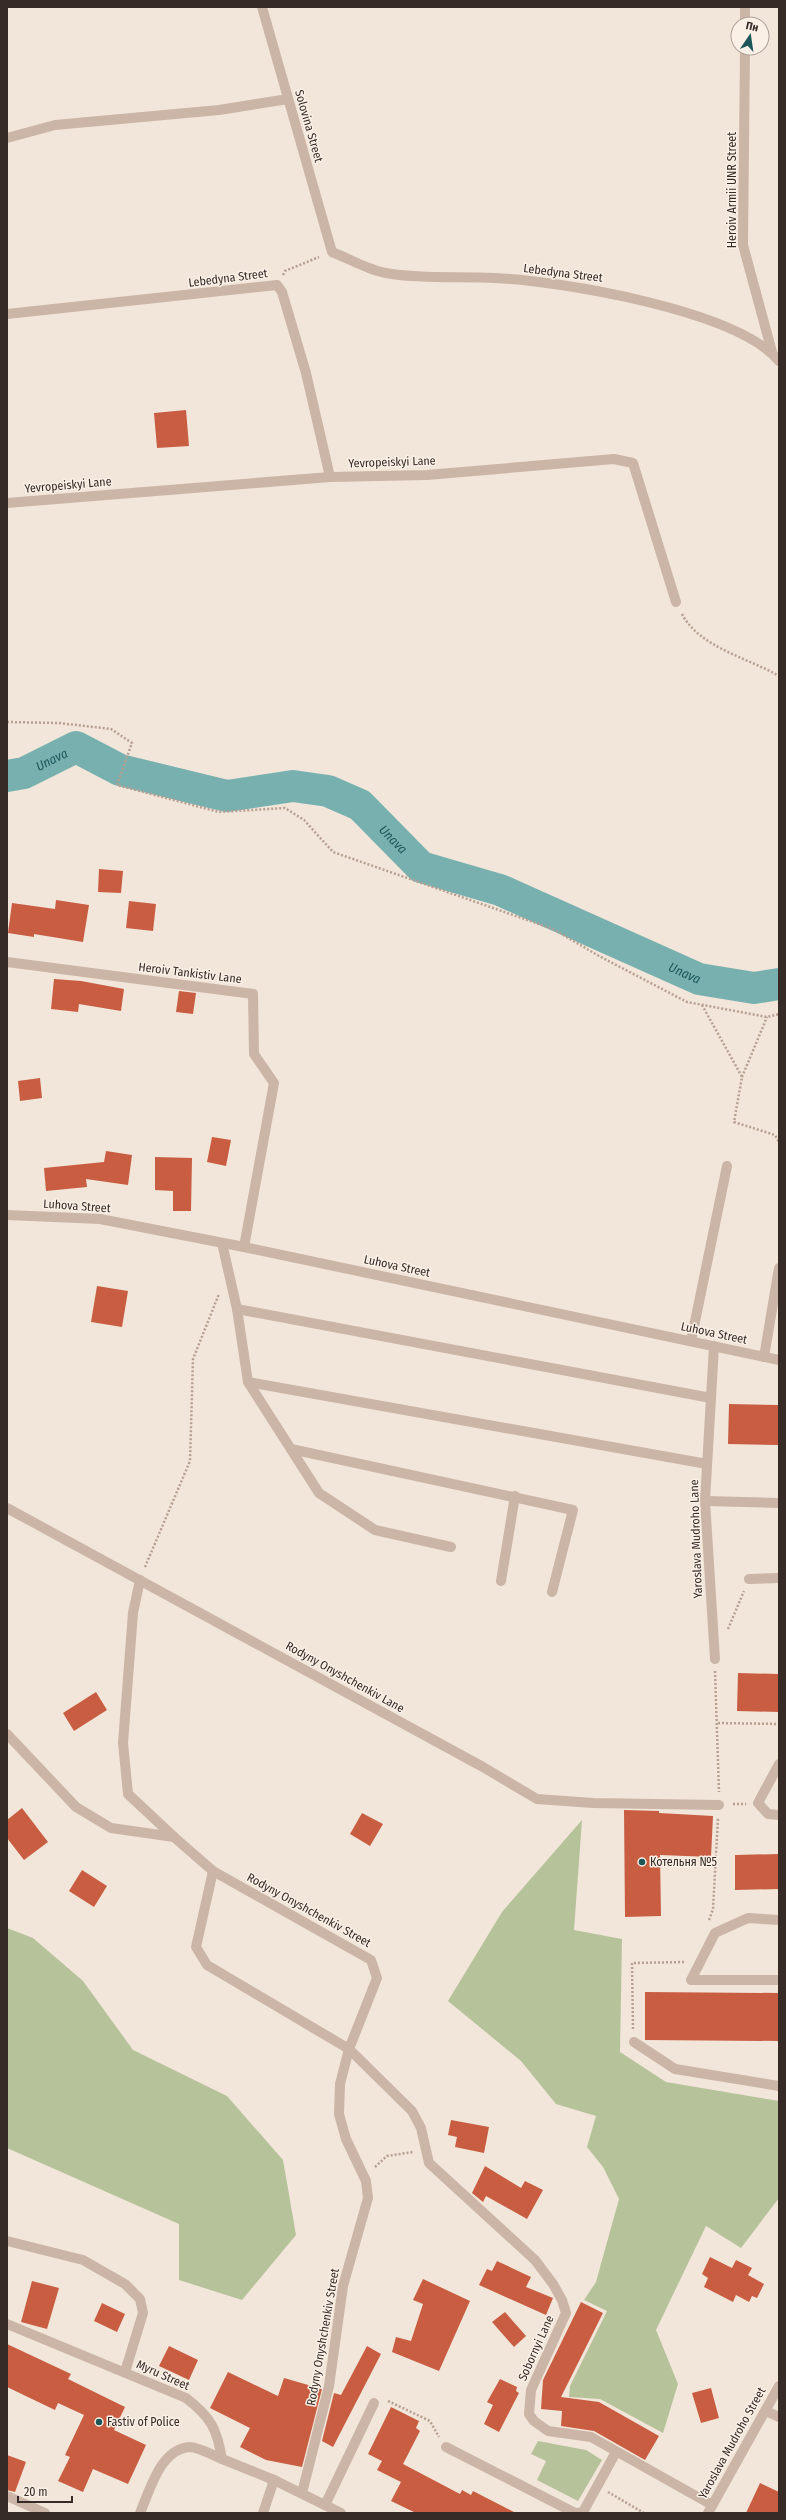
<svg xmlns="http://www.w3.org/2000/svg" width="786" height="2520" font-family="'Fira Sans Condensed',sans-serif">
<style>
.green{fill:#b6c29a}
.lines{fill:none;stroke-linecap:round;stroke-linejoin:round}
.river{stroke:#78b0b0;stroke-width:32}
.building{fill:#c95d41}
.path{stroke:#b69f90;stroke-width:2.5;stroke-dasharray:2 2;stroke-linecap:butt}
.minor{stroke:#cbb5a6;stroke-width:10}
.poi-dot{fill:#1b5759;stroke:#faf0e6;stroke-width:1.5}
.labels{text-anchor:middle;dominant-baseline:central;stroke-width:3;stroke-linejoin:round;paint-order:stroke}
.street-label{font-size:12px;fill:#362b27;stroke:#faf0e6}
.poi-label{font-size:12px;fill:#362b27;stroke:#faf0e6;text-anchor:start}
.water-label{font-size:13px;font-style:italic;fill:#1b5759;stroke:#faf0e6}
</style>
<rect width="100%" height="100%" fill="#f2e6da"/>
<g class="green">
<path d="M582 1820 574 1930 622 1939 620 2052 666 2082 779 2101V2198L741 2248 706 2226 656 2330 678 2384 663 2433 600 2399 569 2397 570 2386 607 2311 584 2300 596 2282 619 2199 603 2167 587 2147 596 2116 556 2104 521 2061 448 2001 502 1912Z"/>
<path d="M7 1928 33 1938 83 1981 133 2050 227 2096 283 2160 296 2235 242 2300 179 2280V2224L7 2148Z"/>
<path d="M538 2441 586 2450 602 2460 578 2501 537 2480 546 2461 531 2454Z"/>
</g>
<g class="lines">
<path class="river" id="s1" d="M7 776 24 773 76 747 120 770 227 796 293 786 328 791 360 805 421 867 500 890 699 979 754 988 779 984"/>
</g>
<g class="building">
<path d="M186 410 189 446 157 448 154 413Z"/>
<path d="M99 869 123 871 121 893 98 892Z"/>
<path d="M56 900 89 905 83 942 34 934V937L8 933 12 903 55 909Z"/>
<path d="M129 901 156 904 153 931 126 928Z"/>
<path d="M54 979 81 981 124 989 121 1011 79 1004 78 1012 51 1009Z"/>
<path d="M179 991 196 993 193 1014 176 1012Z"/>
<path d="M40 1078 42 1098 20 1101 18 1081Z"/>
<path d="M212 1137 231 1140 226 1166 207 1162Z"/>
<path d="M106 1151 132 1155 128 1185 86 1179 87 1187 46 1191 44 1168 104 1162Z"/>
<path d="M155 1157 192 1158 191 1211H173V1191L155 1190Z"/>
<path d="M97 1286 128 1291 122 1327 91 1322Z"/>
<path d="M729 1404 779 1405V1445L728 1444Z"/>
<path d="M738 1673 779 1674V1712L737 1711Z"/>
<path d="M96 1692 107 1710 74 1731 63 1713Z"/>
<path d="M22 1808 48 1842 24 1860 7 1838V1820Z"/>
<path d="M624 1810 659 1811V1813L713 1816 711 1857 660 1855 661 1916 625 1917Z"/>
<path d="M362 1813 383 1824 370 1846 350 1834Z"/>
<path d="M779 1854V1889L735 1890V1855Z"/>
<path d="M82 1870 107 1886 94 1907 69 1891Z"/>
<path d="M645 1992 779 1993V2041L645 2040Z"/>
<path d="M451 2120 489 2127 484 2153 455 2147 457 2137 448 2135Z"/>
<path d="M485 2166 521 2188 525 2181 543 2190 527 2219 486 2196 483 2202 472 2193Z"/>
<path d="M710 2257 732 2268 736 2260 752 2268 748 2275 764 2284 757 2298 752 2296 749 2302 736 2295 733 2302 704 2287 708 2278 702 2274Z"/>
<path d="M497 2261 531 2277 526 2287 553 2298 546 2315 479 2285 487 2269 492 2271Z"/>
<path d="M423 2279 470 2301 439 2371 392 2352 396 2337 411 2341 423 2304 413 2300Z"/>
<path d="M32 2281 59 2288 47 2329 21 2322Z"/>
<path d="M581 2302 603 2313 561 2397 599 2402 659 2436 645 2460 594 2431 561 2426 562 2411 541 2409 543 2380Z"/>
<path d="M102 2303 125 2314 117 2332 94 2321Z"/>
<path d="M505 2312 526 2336 514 2347 492 2322Z"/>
<path d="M7 2344 71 2374 68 2379 125 2407 114 2430 146 2445 128 2484 93 2469 83 2492 58 2481 70 2457 65 2455 84 2415 58 2403 55 2410 7 2387Z"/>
<path d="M169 2346 198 2360 189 2380 159 2366Z"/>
<path d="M367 2346 381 2354 333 2447 322 2441 334 2393 341 2395Z"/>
<path d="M228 2372 278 2396 284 2378 322 2389 302 2467 266 2460 240 2447 250 2428 210 2408Z"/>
<path d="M500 2379 517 2387 516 2391 519 2393 499 2432 484 2424 493 2405 487 2402Z"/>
<path d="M711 2388 719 2418 701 2423 692 2393Z"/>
<path d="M391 2407 419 2421 416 2428 420 2431 403 2464 460 2494 462 2490 471 2495 473 2491 516 2513H416L391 2501 401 2482 377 2470 382 2461 368 2454Z"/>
<path d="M7 2455 26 2462 15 2492 7 2490Z"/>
<path d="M760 2483 779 2492V2513H746Z"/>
</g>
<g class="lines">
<g class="path">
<path d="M283 275 285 271 319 257"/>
<path d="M682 614C699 647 748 658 779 676"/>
<path d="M7 722 59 723 111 729 132 743 117 785 219 812 285 808 304 820 333 852 553 929 599 956 687 1002 767 1017 779 1014"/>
<path d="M702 1005 742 1077 734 1122 775 1135 779 1142"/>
<path d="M742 1077 767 1017"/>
<path d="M145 1567 190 1461 193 1359 219 1294"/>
<path d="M728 1629 744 1591"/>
<path d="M715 1671 719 1792"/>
<path d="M718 1723 779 1724"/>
<path d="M733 1804H746"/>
<path d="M709 1920 713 1909 718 1818"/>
<path d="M633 2029 632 1963 685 1962"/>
<path d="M375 2167 387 2156 413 2152"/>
<path d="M388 2401 430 2421 439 2437"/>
<path d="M608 2492 644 2513"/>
</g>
<g class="minor">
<path d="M262 7 332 252C350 259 372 272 392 274 425 279 461 276 495 278 560 281 737 310 779 361"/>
<path d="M745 7V24"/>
<path d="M745 48 743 245 772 352"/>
<path d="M7 138 55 125 219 110 288 99"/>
<path d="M7 314 277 285 282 292 306 373 330 477"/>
<path d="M7 503 330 477 427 475 614 459 633 463 676 602"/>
<path d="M7 962 253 994 254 1054 274 1083 244 1247"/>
<path d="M7 1215 100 1219 244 1247 779 1360"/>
<path d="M222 1243 237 1309 248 1382 319 1493 375 1530 451 1547"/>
<path d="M237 1309 711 1398"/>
<path d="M691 1341 727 1166"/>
<path d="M714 1346 705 1501 715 1659"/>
<path d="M764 1357 779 1268"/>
<path d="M248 1382 707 1464"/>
<path d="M291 1449 573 1510 552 1592"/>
<path d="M705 1501 779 1503"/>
<path d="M7 1508 483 1767 537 1799 593 1803 719 1805"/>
<path d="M749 1579 779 1578"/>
<path d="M140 1580 133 1613 123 1743 128 1794 174 1837"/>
<path d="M501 1581 515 1496"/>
<path d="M7 1734 76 1807 111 1828 174 1837 213 1871 371 1960 377 1978 349 2049 340 2084 339 2114 346 2139 366 2181 368 2198 343 2286 329 2386 302 2493"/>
<path d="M779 1764 758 1803 768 1814 779 1815"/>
<path d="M213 1871 196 1947 207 1965 349 2049 412 2111 421 2128 429 2163 535 2260 553 2284 562 2300 566 2313 531 2390 529 2414 534 2421 548 2431 591 2437 712 2505"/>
<path d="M779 1920 748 1918 715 1933 691 1980H779"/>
<path d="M634 2042 675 2069 779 2086"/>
<path d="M7 2241 83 2260 125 2284 140 2299 143 2313 125 2372"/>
<path d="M7 2324 186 2398C211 2417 217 2429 222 2459L274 2480 341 2513"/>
<path d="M766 2411 779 2417"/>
<path d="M446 2447 575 2513"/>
<path d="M7 2496 45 2513"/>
<path d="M325 2505 374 2403"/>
<path d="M140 2513C150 2490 160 2449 190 2447 199 2447 214 2456 222 2459"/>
<path d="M263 2513 274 2480"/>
<path d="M577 2513 583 2512 616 2452"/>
<path d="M708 2513 779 2386"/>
</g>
</g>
<g class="poi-dot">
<circle cx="642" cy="1862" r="4"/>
<circle cx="99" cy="2422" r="4"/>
</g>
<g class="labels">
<g class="street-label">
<text transform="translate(309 126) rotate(74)">Solovina Street</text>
<text transform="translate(732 190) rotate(-90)">Heroiv Armii UNR Street</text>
<text transform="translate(563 273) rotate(7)">Lebedyna Street</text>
<text transform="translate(228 278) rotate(-7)">Lebedyna Street</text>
<text transform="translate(392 462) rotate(-2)">Yevropeiskyi Lane</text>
<text transform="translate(68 485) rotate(-5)">Yevropeiskyi Lane</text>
<text transform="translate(190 973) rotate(7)">Heroiv Tankistiv Lane</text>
<text transform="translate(77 1206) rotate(4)">Luhova Street</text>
<text transform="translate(397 1266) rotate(12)">Luhova Street</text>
<text transform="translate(714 1333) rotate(12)">Luhova Street</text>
<text transform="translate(696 1539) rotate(-92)">Yaroslava Mudroho Lane</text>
<text transform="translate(345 1677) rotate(29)">Rodyny Onyshchenkiv Lane</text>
<text transform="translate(309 1910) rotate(29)">Rodyny Onyshchenkiv Street</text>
<text transform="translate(323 2337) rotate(-80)">Rodyny Onyshchenkiv Street</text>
<text transform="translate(536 2348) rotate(-66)">Sobornyi Lane</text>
<text transform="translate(163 2375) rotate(24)">Myru Street</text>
<text transform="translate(732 2443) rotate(-61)">Yaroslava Mudroho Street</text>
</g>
<g class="poi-label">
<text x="650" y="1862">Котельня №5</text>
<text x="107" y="2422">Fastiv of Police</text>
</g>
<g class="water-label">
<text stroke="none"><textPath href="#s1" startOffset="48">Unava</textPath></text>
<text stroke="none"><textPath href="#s1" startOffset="420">Unava</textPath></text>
<text stroke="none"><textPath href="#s1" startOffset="744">Unava</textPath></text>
</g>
</g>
<rect width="786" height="2520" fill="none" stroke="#362b27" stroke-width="16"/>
<g transform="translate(750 36) rotate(13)"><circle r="19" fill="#faf0e6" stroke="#aca19a"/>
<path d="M0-3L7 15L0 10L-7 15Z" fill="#1b5759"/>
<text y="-6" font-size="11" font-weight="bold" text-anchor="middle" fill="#362b27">Пн</text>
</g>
<path d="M18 2496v6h54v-6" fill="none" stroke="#362b27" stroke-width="2"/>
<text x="24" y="2496" font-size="12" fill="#362b27" stroke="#faf0e6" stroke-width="3" paint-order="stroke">20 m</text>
</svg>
